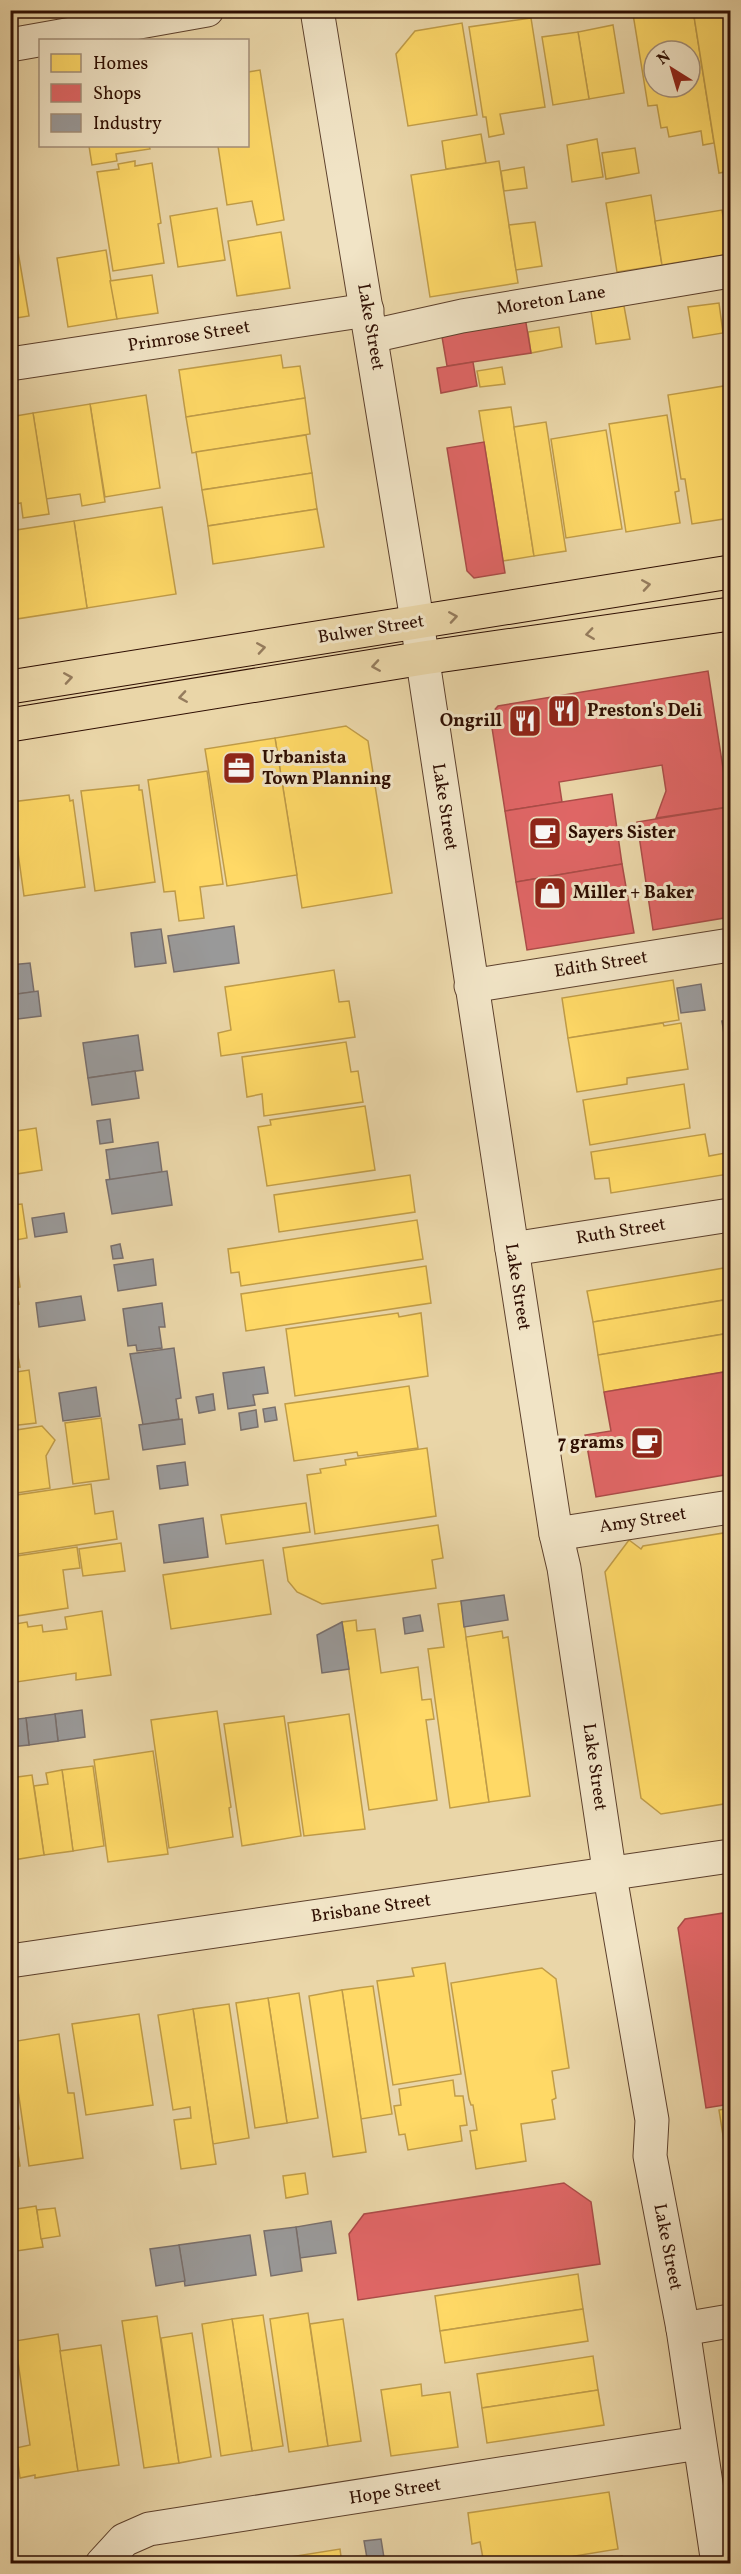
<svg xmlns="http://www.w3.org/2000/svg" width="741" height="2574" font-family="Vollkorn,serif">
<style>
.homes{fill:#ffd966;stroke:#c09c48;stroke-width:1.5;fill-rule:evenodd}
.shops{fill:#e06666;stroke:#ab4c48;stroke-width:1.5}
.industry{fill:#999;stroke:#796f6c;stroke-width:1.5}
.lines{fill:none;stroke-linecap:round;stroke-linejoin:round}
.minor-casing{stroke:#5d402c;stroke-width:35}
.primary-casing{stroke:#2e0e02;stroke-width:35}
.minor{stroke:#f1e4c6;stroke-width:33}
.primary{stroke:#ead6a8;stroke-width:33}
.oneway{stroke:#957c5d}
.labels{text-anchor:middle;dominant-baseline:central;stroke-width:6;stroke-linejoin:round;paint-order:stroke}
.street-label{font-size:18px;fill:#2e0e02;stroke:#f1e4c6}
.poi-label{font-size:18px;font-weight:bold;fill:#2e0e02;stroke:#f1e4c6;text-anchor:start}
</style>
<rect width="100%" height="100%" fill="#ead6a8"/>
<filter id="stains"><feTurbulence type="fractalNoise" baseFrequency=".00333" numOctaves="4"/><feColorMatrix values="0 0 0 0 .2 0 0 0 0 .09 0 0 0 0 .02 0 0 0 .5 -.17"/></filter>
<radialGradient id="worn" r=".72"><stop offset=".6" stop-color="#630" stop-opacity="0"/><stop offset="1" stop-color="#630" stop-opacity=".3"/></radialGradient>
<g class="homes">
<path d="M657 10H693L714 143 703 145 701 131 669 137 667 127 661 128 657 105 648 106 633 14ZM654 51H690V87H654Z"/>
<path d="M693 10H730V171L719 173Z"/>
<path d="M531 18 545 107 500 114 504 134 489 137 486 117H483L469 27Z"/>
<path d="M462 23 477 115 408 126 396 54 415 31Z"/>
<path d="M613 25 624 93 589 99 578 32Z"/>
<path d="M578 32 589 99 553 105 542 37Z"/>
<path d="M260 70 284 220 257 225 252 201 227 205 218 146H248V72Z"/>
<path d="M481 134 486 163 446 169 442 141Z"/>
<path d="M597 139 603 177 572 182 567 145Z"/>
<path d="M89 146H149L150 149 116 154 117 161 92 165Z"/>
<path d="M635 148 639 173 606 179 602 153Z"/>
<path d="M135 161V166L152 163 161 223 158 224 164 263 113 271 97 172 119 169 118 164Z"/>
<path d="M499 161 518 283 430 297 411 175Z"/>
<path d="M524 167 527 188 504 191 501 171Z"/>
<path d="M651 195 662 265 617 272 606 203Z"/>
<path d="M10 205 29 316 10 319Z"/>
<path d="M217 208 225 260 178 267 170 216Z"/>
<path d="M722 210 729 254 662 265 655 221Z"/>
<path d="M535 222 542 266 516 270 509 225Z"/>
<path d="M281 232 290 288 237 296 228 241Z"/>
<path d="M106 250 117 319 68 327 57 258Z"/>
<path d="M152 275 158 313 117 319 110 281Z"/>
<path d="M719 303 723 333 693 338 688 307Z"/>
<path d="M624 306 630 339 596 344 591 311Z"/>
<path d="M559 327 562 347 531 353 528 332Z"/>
<path d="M281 355 283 368 300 366 305 398 186 417 179 370Z"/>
<path d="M502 367 505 384 480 387 477 371Z"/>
<path d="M730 385V518L692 524 685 479H681L668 395Z"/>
<path d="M146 395 160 488 105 497 90 404Z"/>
<path d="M305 398 310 434 192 453 186 417Z"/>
<path d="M90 404 105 502 82 506 80 494 46 499 33 413Z"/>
<path d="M511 407 534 556 503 561 479 411Z"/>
<path d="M33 413 49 514 23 518 21 503 10 505V417Z"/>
<path d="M667 415 679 491 675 492 680 523 626 532 609 424Z"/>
<path d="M546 422 566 551 534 556 514 427Z"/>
<path d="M606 430 622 529 566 538 551 439Z"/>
<path d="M306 435 312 473 202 490 196 452Z"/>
<path d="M312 473 317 509 208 526 202 490Z"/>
<path d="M162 507 176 594 87 608 74 521Z"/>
<path d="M317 509 324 547 213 564 208 526Z"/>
<path d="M74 521 87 608 10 620V531Z"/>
<path d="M346 726 368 741 392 893 302 908 275 738Z"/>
<path d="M275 738 297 875 227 886 205 749Z"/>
<path d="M207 771 223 884 200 887 204 918 179 921 175 891 164 892 148 780Z"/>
<path d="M139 785V790H142L155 882 95 891 81 791Z"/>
<path d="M69 795 70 801 73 800 85 887 24 896 11 802Z"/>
<path d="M10 848 17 894 10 895Z"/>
<path d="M334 970 339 1002 349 1001 355 1037 221 1056 218 1033 231 1030 225 987Z"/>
<path d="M673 980 679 1020 568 1038 562 998Z"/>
<path d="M663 1023 664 1026 681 1023 688 1069 627 1078V1084L577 1092 568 1038Z"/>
<path d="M346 1042 351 1072 358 1071 363 1102 264 1116 262 1094 247 1097 242 1057Z"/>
<path d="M684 1084 690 1128 590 1145 583 1100Z"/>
<path d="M365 1106 375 1170 267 1186 258 1127 271 1125 270 1120Z"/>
<path d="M36 1128 42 1170 10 1175V1132Z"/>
<path d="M705 1134 709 1156 725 1153 729 1174 611 1193 609 1178 595 1179 591 1152Z"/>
<path d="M410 1175 415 1212 279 1232 274 1195Z"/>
<path d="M22 1204 27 1238 10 1241V1205Z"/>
<path d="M417 1220 423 1259 241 1286 239 1272 231 1273 228 1249Z"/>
<path d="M10 1250 12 1259 16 1258 20 1287 16 1288 19 1304 10 1305Z"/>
<path d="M426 1266 431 1303 246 1331 241 1294Z"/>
<path d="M730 1267V1299L593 1322 587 1291Z"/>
<path d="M730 1299V1333L598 1355 593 1322Z"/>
<path d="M10 1313 20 1367 10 1368Z"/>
<path d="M398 1313 399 1317 421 1313 428 1376 295 1396 286 1329Z"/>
<path d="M730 1333V1371L604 1392 598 1355Z"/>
<path d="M29 1370 36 1423 10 1426V1373Z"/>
<path d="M409 1386 418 1448 358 1456 357 1452 294 1461 285 1404Z"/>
<path d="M101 1418 109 1479 73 1484 65 1423Z"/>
<path d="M42 1426 55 1440 46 1456 50 1488 10 1494V1431Z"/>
<path d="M427 1448 436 1516 315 1534 307 1475 321 1473 320 1469 346 1465 345 1460Z"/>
<path d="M91 1484 95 1514 113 1511 117 1539 18 1554 15 1531 10 1532V1496Z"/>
<path d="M306 1503 310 1532 226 1544 221 1515Z"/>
<path d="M438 1525 443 1558 432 1560 436 1588 322 1604 297 1592 288 1581 283 1548Z"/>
<path d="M730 1532V1803L661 1814 641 1798 605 1572 629 1540 641 1549 643 1546Z"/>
<path d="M121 1543 125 1571 83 1576 79 1549Z"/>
<path d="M77 1547 80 1568 63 1570 68 1608 10 1617V1557Z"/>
<path d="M263 1560 271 1614 171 1629 163 1575Z"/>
<path d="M461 1601 489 1802 450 1808 428 1649 444 1647 438 1604Z"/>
<path d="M102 1611 111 1675 76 1680V1673L10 1683V1625L27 1622 28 1627 42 1625 43 1632 67 1629 65 1617Z"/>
<path d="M356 1620 357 1631 375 1629 381 1673 418 1667 422 1700 431 1699 434 1719 426 1720 437 1800 369 1810 342 1622Z"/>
<path d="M502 1631 503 1638 508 1637 530 1796 489 1802 466 1637Z"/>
<path d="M217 1711 231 1807 229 1808 233 1837 169 1848 151 1720Z"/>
<path d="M349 1714 365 1829 304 1836 288 1723Z"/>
<path d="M284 1716 301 1836 242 1846 224 1724Z"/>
<path d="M153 1751 168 1854 108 1862 94 1760Z"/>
<path d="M93 1766 104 1846 73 1851 62 1770Z"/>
<path d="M62 1770 73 1851 44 1855 34 1786 48 1784 46 1773Z"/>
<path d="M32 1775 44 1855 13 1860 10 1778Z"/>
<path d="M445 1963 461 2074 393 2085 377 1981 414 1976 412 1968Z"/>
<path d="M542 1968 556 1979 569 2068 552 2071 556 2098 552 2100 555 2119 521 2124 526 2161 476 2169 470 2131 477 2130 473 2105H471L469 2099 451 1983Z"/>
<path d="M373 1986 392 2114 361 2119 342 1990Z"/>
<path d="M342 1990 366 2152 333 2157 309 1996Z"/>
<path d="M299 1993 318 2118 287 2123 268 1998Z"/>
<path d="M268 1998 287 2123 255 2128 236 2003Z"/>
<path d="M229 2004 249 2138 213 2144 193 2009Z"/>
<path d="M193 2009 216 2164 181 2169 174 2120 191 2118 190 2107 173 2110 158 2015Z"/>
<path d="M139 2014 153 2105 86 2115 72 2024Z"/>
<path d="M59 2034 68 2093H74L83 2158 29 2166 11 2042Z"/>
<path d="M10 2074 19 2129 14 2130 20 2166 10 2168Z"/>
<path d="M453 2080 455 2096H463L467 2125 460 2126 462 2141 408 2150 405 2134 399 2135 394 2106 401 2105 399 2089Z"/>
<path d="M730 2108V2167H728L719 2110Z"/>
<path d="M305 2173 308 2194 286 2198 283 2176Z"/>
<path d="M36 2206 43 2247 10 2252V2210Z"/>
<path d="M55 2208 60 2236 41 2239 37 2210Z"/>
<path d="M578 2274 583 2309 440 2331 435 2296Z"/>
<path d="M583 2309 588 2341 445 2363 440 2331Z"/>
<path d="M308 2313 328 2446 289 2452 270 2319Z"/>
<path d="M263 2315 283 2446 252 2451 232 2319Z"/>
<path d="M157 2316 179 2463 144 2468 122 2321Z"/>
<path d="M232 2319 252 2451 221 2456 202 2324Z"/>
<path d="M343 2319 361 2441 328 2446 310 2324Z"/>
<path d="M192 2333 211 2457 179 2463 161 2338Z"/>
<path d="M58 2334 78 2471 35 2478V2475L20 2478 16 2448 30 2445 15 2341Z"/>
<path d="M101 2345 119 2465 78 2471 60 2351Z"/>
<path d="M593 2356 598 2390 482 2408 477 2374Z"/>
<path d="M421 2384 422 2396 450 2392 458 2447 391 2456 381 2390Z"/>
<path d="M598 2390 604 2425 487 2443 482 2408Z"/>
<path d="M609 2492 618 2549 526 2564H484L480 2542 472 2544 468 2513Z"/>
<path d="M340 2549 342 2564H246Z"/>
<path d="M622 2556 623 2564H571Z"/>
</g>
<g class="shops">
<path d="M525 317 531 353 447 366 441 331Z"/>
<path d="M473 362 477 386 441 393 437 368Z"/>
<path d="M484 442 505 573 474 578 467 571 447 448Z"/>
<path d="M708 671 729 807 656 818 666 791 662 765 559 782 562 802 505 811 490 715 498 706Z"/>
<path d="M612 794 622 864 516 882 505 811Z"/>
<path d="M729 807 730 917 653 930 637 822Z"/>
<path d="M622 864 634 933 527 950 516 882Z"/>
<path d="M730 1371V1411L726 1412 730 1439V1474L596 1497 585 1435 611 1431 604 1392Z"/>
<path d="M730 1912V2104L706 2108 678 1928 685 1919Z"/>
<path d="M564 2183 591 2202 600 2264 358 2300 349 2234 364 2214Z"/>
</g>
<g class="industry">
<path d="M234 926 239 963 174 972 168 936Z"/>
<path d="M161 929 166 963 135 967 131 933Z"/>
<path d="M30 963 34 992 10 995V965Z"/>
<path d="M701 984 705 1010 681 1013 677 988Z"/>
<path d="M38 991 41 1016 10 1020V995Z"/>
<path d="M730 1019V1060L728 1061 722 1021Z"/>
<path d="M138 1035 143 1070 88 1078 83 1043Z"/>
<path d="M135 1071 139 1098 92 1105 88 1078Z"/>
<path d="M110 1119 113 1142 100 1144 97 1121Z"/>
<path d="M158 1142 162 1172 110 1180 106 1150Z"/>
<path d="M167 1171 172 1205 112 1214 106 1180Z"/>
<path d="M64 1213 67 1232 35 1237 32 1218Z"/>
<path d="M120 1244 123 1258 113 1259 111 1246Z"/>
<path d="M153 1259 156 1285 118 1291 114 1265Z"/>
<path d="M81 1296 85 1320 39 1327 36 1303Z"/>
<path d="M162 1303 165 1327H159L162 1348 137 1351 136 1345 128 1346 123 1309Z"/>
<path d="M174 1348 181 1398 176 1399 179 1419 143 1425 130 1354Z"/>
<path d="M264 1367 268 1393 253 1395 255 1405 228 1409 223 1373Z"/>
<path d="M96 1387 100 1416 63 1421 59 1393Z"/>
<path d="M213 1394 215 1410 199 1413 196 1397Z"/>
<path d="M275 1407 277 1420 265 1422 263 1409Z"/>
<path d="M256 1410 258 1427 241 1430 239 1413Z"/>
<path d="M182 1419 185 1444 143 1450 139 1425Z"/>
<path d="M185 1462 188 1485 160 1489 157 1466Z"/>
<path d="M203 1518 208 1557 164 1563 159 1525Z"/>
<path d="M504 1595 508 1620 464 1627 461 1601Z"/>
<path d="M420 1615 423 1631 405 1634 403 1618Z"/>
<path d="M342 1622 349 1669 322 1673 317 1635Z"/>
<path d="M82 1710 85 1737 58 1741 55 1714Z"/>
<path d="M55 1714 58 1741 29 1745 26 1718Z"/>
<path d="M26 1718 29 1745 10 1747V1720Z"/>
<path d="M331 2221 336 2253 300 2258 296 2227Z"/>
<path d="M296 2227 302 2271 271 2276 264 2231Z"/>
<path d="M250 2235 256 2275 185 2286 179 2245Z"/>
<path d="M179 2245 185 2281 156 2286 150 2249Z"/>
<path d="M381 2539 385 2564H368L364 2541Z"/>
</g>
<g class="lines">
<g class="minor-casing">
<g id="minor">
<path d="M317 10 414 602 512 1249 556 1534 564 1568 610 1876 652 2120 650 2156 683 2329 718 2564"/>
<path d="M10 45 207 10"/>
<path d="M372 336 462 316 730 271"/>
<path d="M10 364 367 310"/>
<path d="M471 986 730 945"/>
<path d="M512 1249 730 1215"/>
<path d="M556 1534 730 1507"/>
<path d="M10 1961 730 1856"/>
<path d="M683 2329 730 2321"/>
<path d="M102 2564 124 2540 149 2529 699 2443"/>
</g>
</g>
<g class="primary-casing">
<g id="primary">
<path d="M10 687 730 572"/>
<path d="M10 725 423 658 730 614"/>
</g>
</g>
<use href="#minor" class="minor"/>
<use href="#primary" class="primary"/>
</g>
<defs><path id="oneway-chevron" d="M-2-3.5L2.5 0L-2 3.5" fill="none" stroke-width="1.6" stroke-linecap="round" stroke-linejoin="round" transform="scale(1.5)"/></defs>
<g class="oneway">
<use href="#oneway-chevron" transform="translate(646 585) rotate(-9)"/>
<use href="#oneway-chevron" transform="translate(453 617) rotate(-9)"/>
<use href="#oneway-chevron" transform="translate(590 634) rotate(172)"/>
<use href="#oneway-chevron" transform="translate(261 648) rotate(-9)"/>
<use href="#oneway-chevron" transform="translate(376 666) rotate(171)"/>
<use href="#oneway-chevron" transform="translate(68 678) rotate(-9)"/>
<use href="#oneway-chevron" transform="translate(183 697) rotate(171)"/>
</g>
<defs>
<g id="restaurant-square" transform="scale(1.725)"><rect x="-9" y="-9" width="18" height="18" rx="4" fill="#8f2418" stroke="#f1e4c6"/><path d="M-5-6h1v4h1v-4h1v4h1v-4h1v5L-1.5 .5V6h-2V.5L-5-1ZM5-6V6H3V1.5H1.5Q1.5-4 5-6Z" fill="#fff"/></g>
<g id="office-square" transform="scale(1.725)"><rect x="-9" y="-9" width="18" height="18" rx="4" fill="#8f2418" stroke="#f1e4c6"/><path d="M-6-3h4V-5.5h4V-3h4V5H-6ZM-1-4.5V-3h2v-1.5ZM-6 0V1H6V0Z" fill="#fff"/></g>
<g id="cafe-square" transform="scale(1.725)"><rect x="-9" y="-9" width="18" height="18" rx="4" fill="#8f2418" stroke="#f1e4c6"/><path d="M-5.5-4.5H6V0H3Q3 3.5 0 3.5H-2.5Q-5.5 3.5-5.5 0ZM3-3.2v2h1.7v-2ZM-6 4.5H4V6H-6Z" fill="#fff"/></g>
<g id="shop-square" transform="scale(1.725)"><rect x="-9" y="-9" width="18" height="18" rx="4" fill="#8f2418" stroke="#f1e4c6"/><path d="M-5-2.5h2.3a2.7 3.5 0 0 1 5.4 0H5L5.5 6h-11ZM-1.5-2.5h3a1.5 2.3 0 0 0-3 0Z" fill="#fff"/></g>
</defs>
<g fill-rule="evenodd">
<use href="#restaurant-square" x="564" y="711"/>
<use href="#restaurant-square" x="525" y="721"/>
<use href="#office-square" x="239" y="768"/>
<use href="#cafe-square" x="545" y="833"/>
<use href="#shop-square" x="550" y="893"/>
<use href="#cafe-square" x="647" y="1443"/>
</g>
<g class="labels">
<g class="street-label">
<text transform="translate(551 301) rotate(-9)">Moreton Lane</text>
<text transform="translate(370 327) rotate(80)">Lake Street</text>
<text transform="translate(189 337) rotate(-9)">Primrose Street</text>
<text transform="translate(371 630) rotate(-9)">Bulwer Street</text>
<text transform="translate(444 807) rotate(81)">Lake Street</text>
<text transform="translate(601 965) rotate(-9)">Edith Street</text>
<text transform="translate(621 1232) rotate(-9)">Ruth Street</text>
<text transform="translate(517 1287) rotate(81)">Lake Street</text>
<text transform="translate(643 1521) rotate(-9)">Amy Street</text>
<text transform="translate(594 1767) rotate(82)">Lake Street</text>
<text transform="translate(371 1909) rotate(-8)">Brisbane Street</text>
<text transform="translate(667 2247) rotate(79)">Lake Street</text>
<text transform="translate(395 2492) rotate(-9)">Hope Street</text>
</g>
<g class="poi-label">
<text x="587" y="711">Preston's Deli</text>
<text x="502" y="721" text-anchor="end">Ongrill</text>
<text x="262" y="758">Urbanista<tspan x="262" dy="21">Town Planning</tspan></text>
<text x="568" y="833">Sayers Sister</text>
<text x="573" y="893">Miller + Baker</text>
<text x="624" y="1443" text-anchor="end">7 grams</text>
</g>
</g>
<rect width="741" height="2574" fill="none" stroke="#ead6a8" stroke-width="36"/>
<rect x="12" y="12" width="717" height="2550" fill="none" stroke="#2e0e02" stroke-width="3"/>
<rect x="18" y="18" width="705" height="2538" fill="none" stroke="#2e0e02" stroke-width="1.5"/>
<rect x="39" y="39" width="210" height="108" fill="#f1e4c6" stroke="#a38e78" stroke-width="1.5"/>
<rect x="51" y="54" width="30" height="18" fill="#ffd966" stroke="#a38e78" stroke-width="1.5"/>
<text x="93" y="69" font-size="18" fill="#2e0e02">Homes</text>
<rect x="51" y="84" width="30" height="18" fill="#e06666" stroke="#a38e78" stroke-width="1.5"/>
<text x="93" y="99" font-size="18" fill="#2e0e02">Shops</text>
<rect x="51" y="114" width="30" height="18" fill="#999999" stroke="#a38e78" stroke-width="1.5"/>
<text x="93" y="129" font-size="18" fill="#2e0e02">Industry</text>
<g transform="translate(672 69) rotate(323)"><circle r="28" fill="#f1e4c6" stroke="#a38e78" stroke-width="1.5"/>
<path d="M0-4.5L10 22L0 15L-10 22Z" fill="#8f2418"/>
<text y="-9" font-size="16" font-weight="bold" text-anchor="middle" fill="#2e0e02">N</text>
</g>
<rect width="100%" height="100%" filter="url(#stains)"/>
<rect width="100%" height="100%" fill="url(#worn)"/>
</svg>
